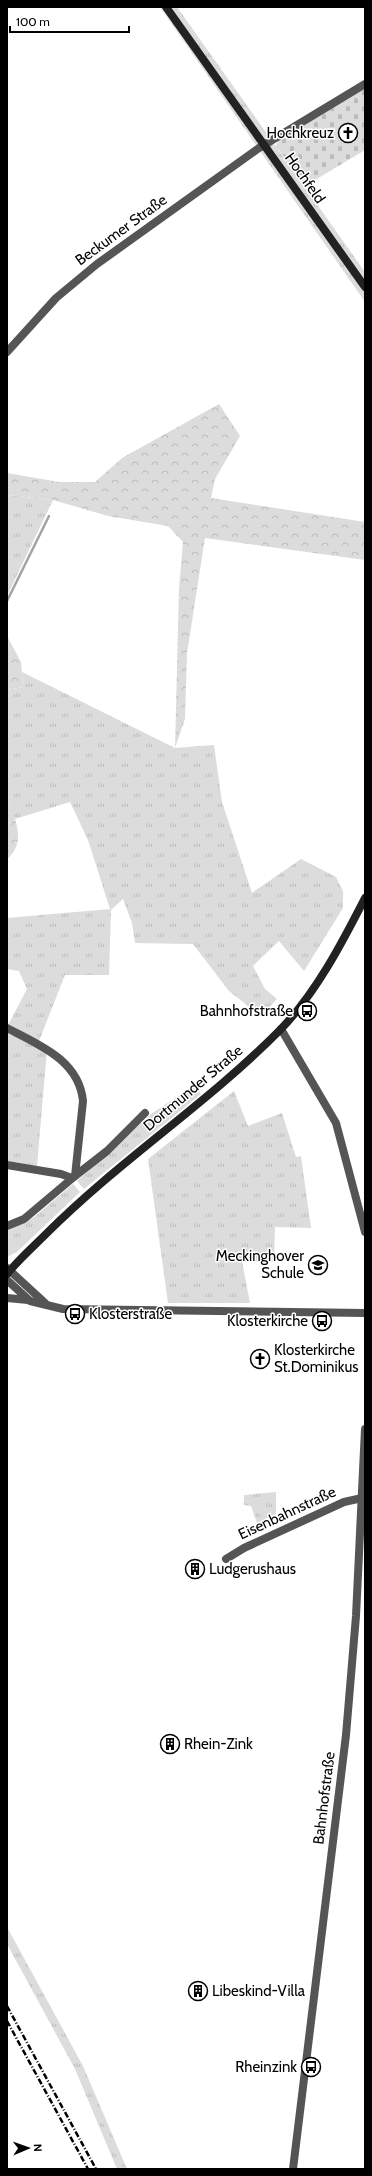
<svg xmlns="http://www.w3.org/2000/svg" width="372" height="2176" font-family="Cabin,sans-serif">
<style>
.grass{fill:url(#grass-tufts)}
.forest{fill:url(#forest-crowns)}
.cemetery{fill:url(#cemetery-stones)}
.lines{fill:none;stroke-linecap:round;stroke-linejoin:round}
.stream{stroke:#a3a3a3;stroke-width:2.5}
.street{stroke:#555;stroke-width:8}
.secondary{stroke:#222;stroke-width:8}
.rail{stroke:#000;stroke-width:2.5;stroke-dasharray:6 2 1 2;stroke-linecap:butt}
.labels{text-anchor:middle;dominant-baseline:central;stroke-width:3;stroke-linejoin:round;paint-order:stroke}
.poi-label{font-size:15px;fill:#000;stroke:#fff;text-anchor:end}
.street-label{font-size:15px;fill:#000;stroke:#fff}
</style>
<defs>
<pattern id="grass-tufts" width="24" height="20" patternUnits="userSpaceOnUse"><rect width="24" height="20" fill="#dcdcdc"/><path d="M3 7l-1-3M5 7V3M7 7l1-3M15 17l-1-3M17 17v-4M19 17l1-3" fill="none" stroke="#bbb"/></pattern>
<pattern id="forest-crowns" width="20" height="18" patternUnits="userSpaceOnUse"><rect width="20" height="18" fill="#dcdcdc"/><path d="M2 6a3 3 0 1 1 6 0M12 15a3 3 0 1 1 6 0" fill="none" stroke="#bbb"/></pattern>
<pattern id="cemetery-stones" width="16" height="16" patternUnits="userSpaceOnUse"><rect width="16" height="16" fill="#dcdcdc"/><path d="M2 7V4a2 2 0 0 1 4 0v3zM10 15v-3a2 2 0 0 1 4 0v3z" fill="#bbb"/></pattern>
</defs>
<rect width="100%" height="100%" fill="#fff"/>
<g class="grass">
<path d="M160 7H177L365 272V302Z"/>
<path d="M7 495 53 500 7 596Z"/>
<path d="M22 672 175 748 214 745 222 802 252 893 301 859 336 877 343 891V908L304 971 279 941 253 966 265 989 277 999 261 1016 229 991 193 944 135 943 132 923 123 899 111 910 109 975H65L39 1041 8 1025 27 989 19 971 7 969V918L110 909 88 840 70 802 15 819 7 797V690L23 687Z"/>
<path d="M7 1029 47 1050 37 1166 7 1161Z"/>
<path d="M195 1085 201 1094 84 1189 77 1181 151 1114Z"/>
<path d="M234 1091 248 1126 282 1113 296 1157 301 1156 311 1228 275 1227 274 1262 242 1261 250 1303H168L148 1159Z"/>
<path d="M73 1184 80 1192 17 1252 7 1257V1231L34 1217Z"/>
<path d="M276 1492V1514L257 1523 251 1506 244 1505V1495Z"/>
<path d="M7 1927 83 2066 127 2169H117L75 2069 7 1944Z"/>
</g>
<g class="forest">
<path d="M219 404 240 436 215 479 211 498 365 522V560L205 538 187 653 185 719 175 748 179 588 183 542 168 526 108 516 53 500 7 495V473L59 482H95L122 458Z"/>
<path d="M7 636 21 662 23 687 7 690Z"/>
<path d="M7 797C14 817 28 842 7 859Z"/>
</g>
<path class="cemetery" d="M365 89V150L305 186 276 146 278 141Z"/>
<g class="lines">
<path class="stream" d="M7 601 49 516"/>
<g class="street">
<path d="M7 352 56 298 97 264 259 148 365 84"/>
<path d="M7 1028C39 1045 79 1060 83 1101L75 1176 24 1219 7 1226"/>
<path d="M281 1029 336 1123 365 1232"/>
<path d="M7 1165 61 1174 72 1178"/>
<path d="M75 1176 107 1151 145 1113"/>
<path d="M7 1268 45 1303"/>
<path d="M7 1280 30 1301 63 1309 365 1313"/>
<path d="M7 1298 28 1300"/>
<path d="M226 1559 244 1548 344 1502 362 1498"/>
<path d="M293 2169 346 1735 356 1616 365 1429"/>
</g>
<g class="secondary">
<path d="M166 7 365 287"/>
<path d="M7 1274C19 1259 34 1246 47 1233 120 1160 208 1103 280 1030 316 993 342 943 365 898"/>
</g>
<g class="rail">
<path d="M7 2006 96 2169"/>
<path d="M7 2021 88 2169"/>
</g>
</g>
<defs>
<g id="church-ring" transform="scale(1)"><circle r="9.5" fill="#fff" stroke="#000" stroke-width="1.5"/><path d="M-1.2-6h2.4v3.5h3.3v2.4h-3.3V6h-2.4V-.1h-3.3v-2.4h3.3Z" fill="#000"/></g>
<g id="bus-ring" transform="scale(1)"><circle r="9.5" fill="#fff" stroke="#000" stroke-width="1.5"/><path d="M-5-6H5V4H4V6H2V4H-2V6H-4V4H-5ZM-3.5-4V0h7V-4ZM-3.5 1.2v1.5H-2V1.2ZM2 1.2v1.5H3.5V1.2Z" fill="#000"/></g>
<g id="school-ring" transform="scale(1)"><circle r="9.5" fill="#fff" stroke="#000" stroke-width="1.5"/><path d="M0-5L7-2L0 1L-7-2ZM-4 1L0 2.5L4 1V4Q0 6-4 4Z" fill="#000"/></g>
<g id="building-ring" transform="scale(1)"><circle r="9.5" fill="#fff" stroke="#000" stroke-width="1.5"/><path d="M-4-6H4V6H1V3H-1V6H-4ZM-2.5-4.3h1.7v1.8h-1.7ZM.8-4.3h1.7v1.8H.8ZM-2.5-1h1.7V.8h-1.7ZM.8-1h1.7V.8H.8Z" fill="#000"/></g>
</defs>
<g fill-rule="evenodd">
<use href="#church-ring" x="348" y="133"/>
<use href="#bus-ring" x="307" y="1011"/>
<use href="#school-ring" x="318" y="1265"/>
<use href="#bus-ring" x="75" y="1314"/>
<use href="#bus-ring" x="322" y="1321"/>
<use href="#church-ring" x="260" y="1359"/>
<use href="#building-ring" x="195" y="1569"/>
<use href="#building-ring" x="170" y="1744"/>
<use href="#building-ring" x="198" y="1991"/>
<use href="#bus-ring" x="311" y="2067"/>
</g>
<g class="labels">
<g class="poi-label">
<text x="334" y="133">Hochkreuz</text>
<text x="293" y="1011">Bahnhofstraße</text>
<text x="304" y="1256">Meckinghover<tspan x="304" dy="17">Schule</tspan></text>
<text x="89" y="1314" text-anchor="start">Klosterstraße</text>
<text x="308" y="1321">Klosterkirche</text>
<text x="274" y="1350" text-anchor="start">Klosterkirche<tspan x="274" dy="17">St.Dominikus</tspan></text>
<text x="209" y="1569" text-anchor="start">Ludgerushaus</text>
<text x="184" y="1744" text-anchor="start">Rhein-Zink</text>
<text x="212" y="1991" text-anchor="start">Libeskind-Villa</text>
<text x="297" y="2067">Rheinzink</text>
</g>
<g class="street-label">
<text transform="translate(305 178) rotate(55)">Hochfeld</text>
<text transform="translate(121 230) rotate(-36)">Beckumer Straße</text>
<text transform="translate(193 1088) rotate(-40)">Dortmunder Straße</text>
<text transform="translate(287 1513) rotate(-25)">Eisenbahnstraße</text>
<text transform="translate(324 1798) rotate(-83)">Bahnhofstraße</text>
</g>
</g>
<rect width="372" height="2176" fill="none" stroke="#000000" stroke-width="16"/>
<g transform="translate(28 2148) rotate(88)" stroke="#ffffff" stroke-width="3" paint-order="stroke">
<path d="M0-3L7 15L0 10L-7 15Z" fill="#000000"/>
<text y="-6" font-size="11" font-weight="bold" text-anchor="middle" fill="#000000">N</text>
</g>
<path d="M10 26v6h119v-6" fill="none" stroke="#000000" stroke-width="2"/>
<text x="16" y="26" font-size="12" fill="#000000" stroke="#ffffff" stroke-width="3" paint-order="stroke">100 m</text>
</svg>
